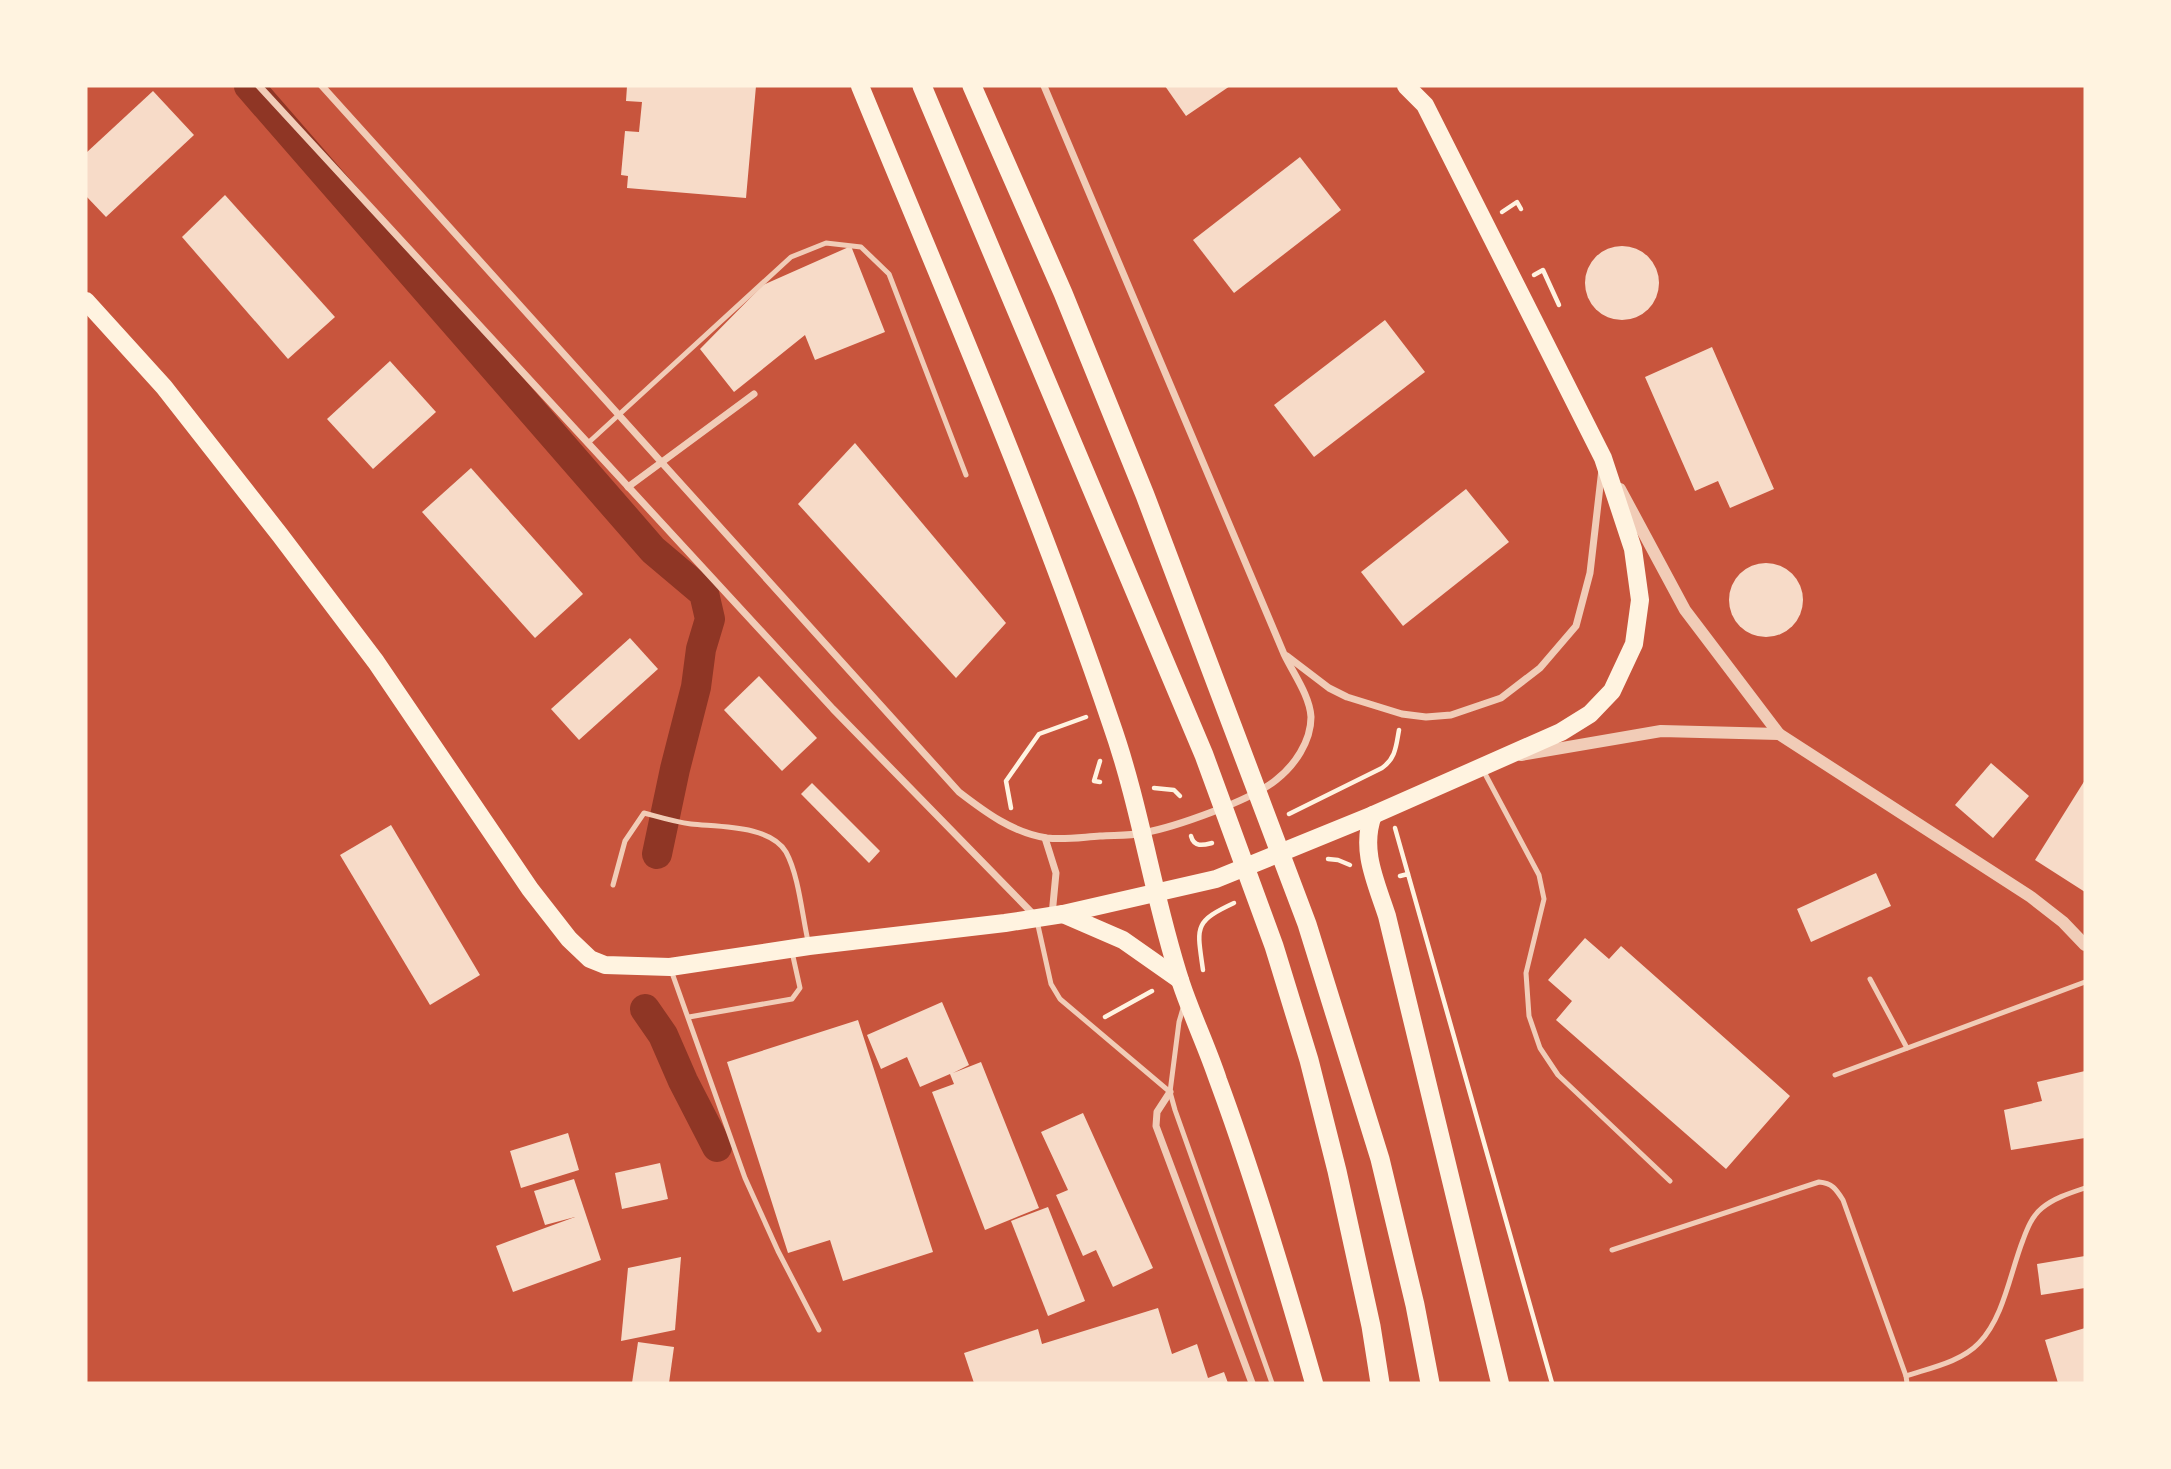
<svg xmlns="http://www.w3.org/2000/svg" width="2171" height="1469" font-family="Raleway,sans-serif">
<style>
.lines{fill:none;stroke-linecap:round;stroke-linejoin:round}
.canal{stroke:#8f3625;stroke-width:30}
.building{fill:#f7dbc8}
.path{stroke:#fff3e0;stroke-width:4.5}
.service{stroke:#f1ccb7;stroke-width:5}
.minor{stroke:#f1ccb7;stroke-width:7}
.tertiary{stroke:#f1ccb7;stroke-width:12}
.primary{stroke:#fff3e0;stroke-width:18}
.trunk{stroke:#fff3e0;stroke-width:19}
</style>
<rect width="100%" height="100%" fill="#c8553d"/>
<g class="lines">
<g class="canal">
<path d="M249 86 653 550 704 593 710 619 701 649 696 687 675 769 657 854"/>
<path d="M645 1009 663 1035 683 1081 717 1147"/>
</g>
</g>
<g class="building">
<path d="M627 86H756L746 198 627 188 628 176 621 175 625 131 639 132 642 102 626 101Z"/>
<path d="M1165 86H1230L1186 116Z"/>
<path d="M153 91 194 135 106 217 86 196V153Z"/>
<path d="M1300 157 1341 210 1234 293 1193 240Z"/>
<path d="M225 195 335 317 288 359 182 237Z"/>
<circle cx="1622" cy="283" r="37"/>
<path d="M851 246 885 332 815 360 805 335 734 392 700 349 763 285Z"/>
<path d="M1385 320 1425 372 1314 457 1274 405Z"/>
<path d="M1712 347 1774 489 1730 508 1718 481 1695 491 1645 377Z"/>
<path d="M390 361 436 412 373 469 327 419Z"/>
<path d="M855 443 1006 623 956 678 798 504Z"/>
<path d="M471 468 583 594 535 638 422 512Z"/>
<path d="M1466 489 1509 542 1403 626 1361 572Z"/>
<circle cx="1766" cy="600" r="37"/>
<path d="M630 638 658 669 579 740 551 709Z"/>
<path d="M759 676 817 738 782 771 724 710Z"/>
<path d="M1991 763 2029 796 1993 838 1955 805Z"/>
<path d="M2085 780V892L2035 860Z"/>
<path d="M812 783 880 851 869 863 801 794Z"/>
<path d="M391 825 480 975 430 1005 340 855Z"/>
<path d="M1876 873 1891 906 1811 942 1797 909Z"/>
<path d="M1585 938 1609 959 1621 946 1790 1096 1726 1169 1556 1020 1572 1001 1548 980Z"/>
<path d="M942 1002 969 1065 953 1073 981 1062 1039 1208 985 1230 932 1092 954 1084 950 1074 920 1087 907 1057 881 1069 867 1035Z"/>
<path d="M858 1020 933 1252 843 1281 830 1240 788 1253 727 1062Z"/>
<path d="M2085 1071V1138L2011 1150 2004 1110 2042 1101 2037 1082Z"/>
<path d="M1083 1113 1153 1268 1113 1287 1096 1250 1083 1256 1056 1195 1068 1190 1041 1132Z"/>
<path d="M568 1133 579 1170 521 1188 510 1151Z"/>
<path d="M660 1163 668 1199 622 1209 615 1173Z"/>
<path d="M574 1179 601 1260 513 1292 496 1246 575 1217 545 1225 534 1191Z"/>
<path d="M1048 1207 1085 1301 1048 1316 1011 1221Z"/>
<path d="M2085 1256V1288L2041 1295 2037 1264Z"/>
<path d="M681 1257 675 1330 621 1341 628 1268Z"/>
<path d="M1158 1308 1172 1354 1197 1344 1208 1378 1224 1372 1228 1383H974L964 1353 1038 1329 1042 1344Z"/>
<path d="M2085 1328V1383H2058L2045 1340Z"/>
<path d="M638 1342 674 1347 669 1383H632Z"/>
</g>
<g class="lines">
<g class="path">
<path d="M1502 212 1517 202 1521 209"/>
<path d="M1534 275 1543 270 1559 305"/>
<path d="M1100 782 1094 781 1100 761"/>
<path d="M1154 788 1174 790 1180 796"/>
<path d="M1011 808 1006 781 1039 734 1086 717"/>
<path d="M1289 814 1382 768C1396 758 1396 746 1399 730"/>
<path d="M1395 828 1408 874"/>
<path d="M1191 836C1194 848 1204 845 1212 843"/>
<path d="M1328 859 1338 860 1350 865"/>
<path d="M1400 876 1408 874 1552 1383"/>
<path d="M1203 970C1197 927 1193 922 1234 903"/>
<path d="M1105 1017 1152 991"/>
</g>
<g class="service">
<path d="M588 443 791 257 826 243 861 247 889 274 966 475"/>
<path d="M1483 770 1539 875 1544 899 1526 973 1529 1016 1540 1048 1558 1075 1670 1181"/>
<path d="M613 885 625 841 644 813C659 817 675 822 691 824 719 827 770 825 786 852 799 876 802 915 808 941"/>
<path d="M1037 921 1051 984 1060 999 1170 1092 1175 1110 1272 1383"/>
<path d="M671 970 745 1178 778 1251 819 1330"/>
<path d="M1870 979 1907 1048"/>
<path d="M689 1017 792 999 800 988 792 952"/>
<path d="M1835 1075 2085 982"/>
<path d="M1170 1092 1179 1022 1184 1005"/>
<path d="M1612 1250 1819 1182C1832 1183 1836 1189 1843 1200L1906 1376 1907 1383"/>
<path d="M1906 1376C1930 1368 1961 1362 1979 1343 2004 1317 2010 1273 2023 1240 2027 1229 2032 1216 2042 1208 2054 1198 2070 1193 2085 1188"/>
</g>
<g class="minor">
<path d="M259 86 833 709 1035 916"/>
<path d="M322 86 959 792C985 812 1013 833 1047 838 1065 840 1083 837 1100 836 1114 835 1129 836 1143 833 1175 827 1250 801 1276 780 1294 766 1311 742 1311 717 1310 696 1293 673 1284 654L1044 86"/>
<path d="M628 487 754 394"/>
<path d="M1287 656 1329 688 1347 697 1402 714 1426 717 1451 715 1501 698 1540 668 1576 626 1590 573 1602 469"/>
<path d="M1045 838 1056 873 1052 915"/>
<path d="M1170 1092 1157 1112 1156 1126 1252 1383"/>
</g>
<g class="tertiary">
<path d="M1620 489 1685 610 1779 734 2031 897 2063 922 2085 945"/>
<path d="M1521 755 1661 731 1779 734"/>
</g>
<g class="primary">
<path d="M860 86C947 297 1038 507 1111 723 1141 808 1153 898 1181 983 1192 1016 1207 1047 1218 1080 1255 1180 1285 1281 1314 1383"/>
<path d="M86 301 164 387 280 535 376 662 530 889 569 939 590 959 605 965 670 967 809 946 1005 923 1063 914 1216 879 1373 815 1561 732 1590 714 1612 691 1634 644 1640 600 1633 549 1603 458 1425 105 1406 86"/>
<path d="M1373 815C1360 850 1376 882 1387 916L1500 1383"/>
<path d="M1063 914 1123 940 1180 980"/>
</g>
<g class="trunk">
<path d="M922 86 1204 755 1274 946 1309 1060 1337 1171 1371 1326 1380 1383"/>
<path d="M972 86 1063 293 1145 495 1307 924 1380 1159 1415 1305 1430 1383"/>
</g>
</g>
<rect width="2171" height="1469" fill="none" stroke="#fff3e0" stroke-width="175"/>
</svg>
